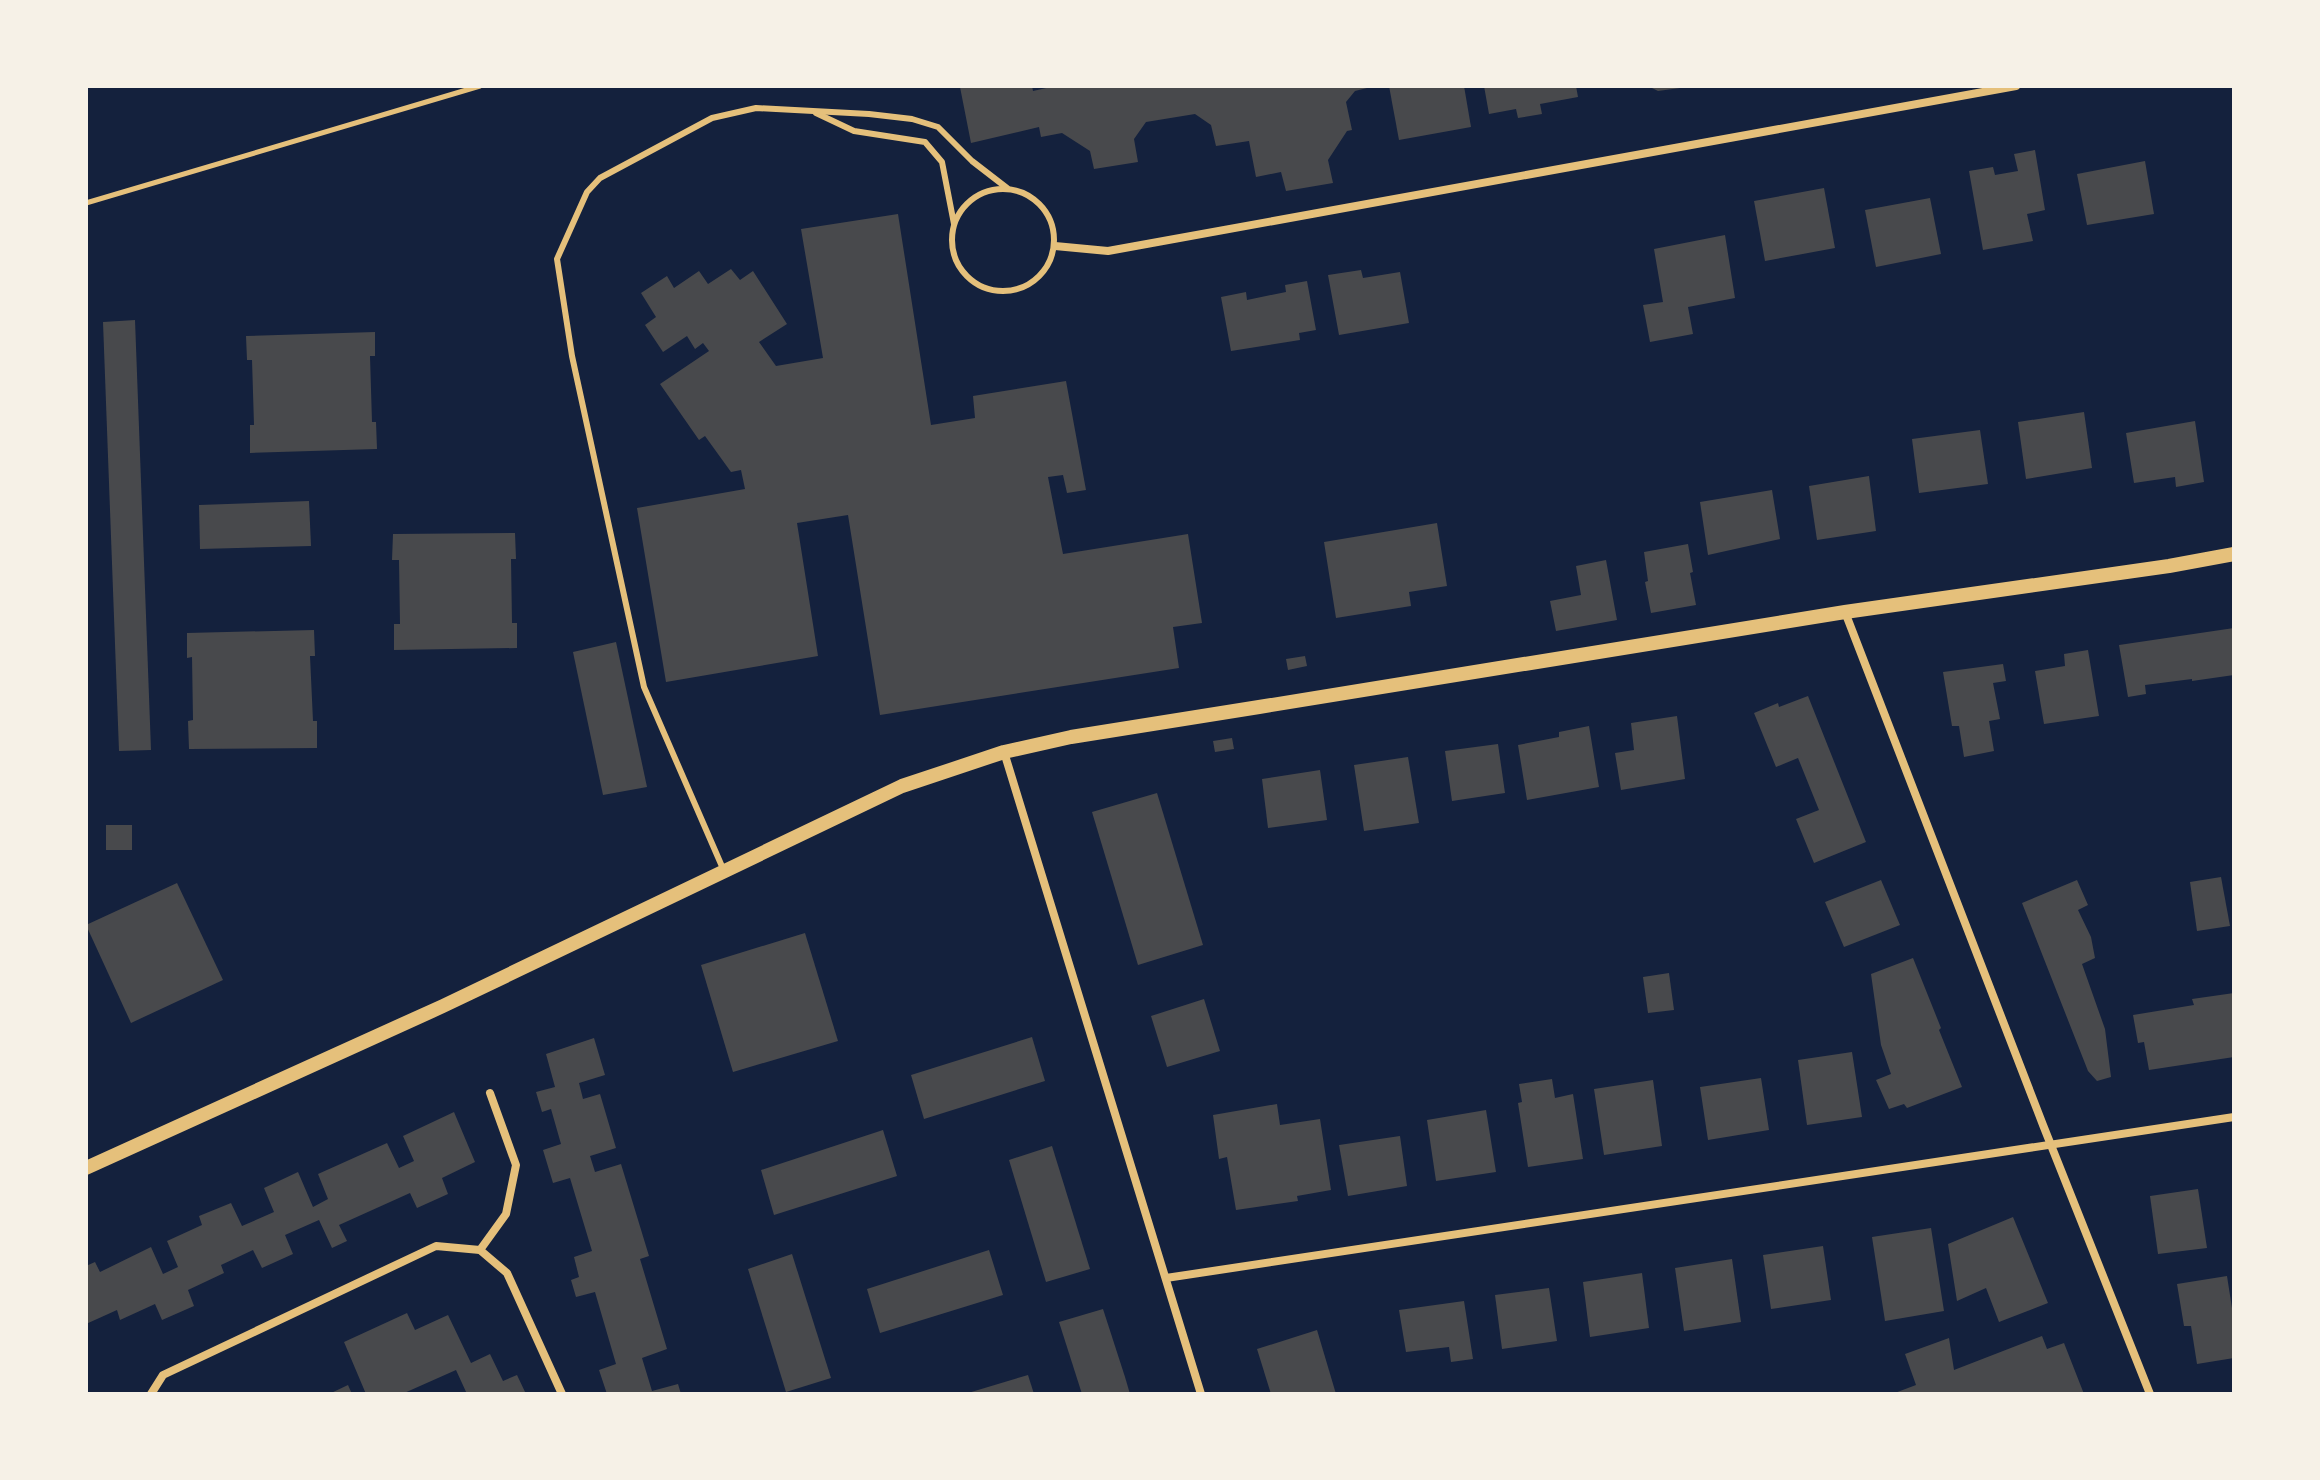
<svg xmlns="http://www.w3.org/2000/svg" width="2320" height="1480" font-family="'Alegreya Sans',sans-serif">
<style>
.building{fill:#48494c}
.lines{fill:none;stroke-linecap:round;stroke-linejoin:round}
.path{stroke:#e5c07b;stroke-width:5}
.service{stroke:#e5c07b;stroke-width:6}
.minor{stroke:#e5c07b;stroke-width:8}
.tertiary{stroke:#e5c07b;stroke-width:14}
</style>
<rect width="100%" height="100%" fill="#14213d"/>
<g class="building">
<path d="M1032 86 1033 91 1055 86 1371 87 1355 91 1346 102 1352 130 1347 131 1328 160 1333 183 1286 191 1281 172 1256 177 1249 141 1216 146 1211 125 1195 114 1146 122 1134 139 1138 162 1094 169 1090 151 1062 133 1041 137 1039 127 971 143 960 87Z"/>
<path d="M1389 86H1464L1471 127 1399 140Z"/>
<path d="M1484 86H1576L1578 97 1540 104 1542 114 1518 118 1516 109 1489 114Z"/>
<path d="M1648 86H1679L1680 88 1658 91Z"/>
<path d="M2035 150 2045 210 2027 214 2033 241 1983 250 1969 171 1993 167 1995 175 2018 171 2014 154Z"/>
<path d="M2145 161 2154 214 2087 225 2077 174Z"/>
<path d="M1824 188 1835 248 1765 261 1754 201Z"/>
<path d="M1930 198 1941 254 1876 267 1865 210Z"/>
<path d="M898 214 931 425 975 418 973 396 1066 381 1086 490 1067 493 1063 475 1048 477 1063 554 1188 534 1202 623 1173 627 1179 668 880 715 848 515 797 523 818 656 666 682 637 508 745 489 741 470 731 472 705 436 699 440 660 384 709 351 703 343 695 349 687 336 663 352 645 325 656 317 641 293 667 276 674 288 699 271 708 284 731 269 740 280 753 271 787 324 759 342 776 366 823 358 801 229Z"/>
<path d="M1725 235 1735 298 1688 307 1693 334 1650 342 1643 305 1663 302 1654 249Z"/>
<path d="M1361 270 1363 278 1400 272 1409 323 1339 335 1328 275Z"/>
<path d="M1307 281 1316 330 1299 333 1300 340 1231 351 1221 297 1246 292 1247 300 1286 292 1285 285Z"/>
<path d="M135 320 151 750 119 751 103 322Z"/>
<path d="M375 332V356H370L372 422H376L377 449 250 453V425H254L252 360H247L246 336Z"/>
<path d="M2084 412 2092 468 2026 479 2018 422Z"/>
<path d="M2195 421 2204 482 2176 487 2175 477 2134 483 2126 433Z"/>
<path d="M1980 430 1988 484 1919 493 1912 439Z"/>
<path d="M1869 476 1876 531 1817 540 1809 486Z"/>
<path d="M1772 490 1780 539 1708 555 1700 502Z"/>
<path d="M309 501 311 546 200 549 199 505Z"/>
<path d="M1437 523 1447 586 1409 592 1411 606 1336 618 1324 542Z"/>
<path d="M515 533 516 559H511L512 623H517V648L394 650V624H400L399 560H392L393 534Z"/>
<path d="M1688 544 1693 572 1690 573 1696 605 1651 613 1645 582 1648 581 1644 552Z"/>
<path d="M1606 560 1617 620 1556 631 1550 601 1581 595 1576 566Z"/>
<path d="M2234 628V675L2192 681V679L2145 685 2146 694 2128 697 2119 645Z"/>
<path d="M314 630 315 656H310L313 721H317V748L189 749 188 721 193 720 192 657 187 658V633Z"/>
<path d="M616 642 647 787 603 795 573 652Z"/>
<path d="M2088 650 2099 716 2044 724 2035 671 2065 666 2064 654Z"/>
<path d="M1305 656 1307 666 1288 670 1286 659Z"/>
<path d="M2003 664 2006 681 1993 683 2000 719 1989 721 1994 751 1964 757 1959 726H1952L1943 672Z"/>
<path d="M1808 696 1866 842 1814 863 1796 819 1819 810 1798 758 1776 767 1754 713 1778 703 1779 707Z"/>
<path d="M1677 716 1685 779 1621 790 1615 753 1634 750 1631 723Z"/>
<path d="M1589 726 1599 787 1527 800 1518 745 1559 737V732Z"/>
<path d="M1232 738 1234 749 1215 752 1213 741Z"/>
<path d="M1498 744 1505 793 1452 801 1445 751Z"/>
<path d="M1408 757 1419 823 1364 831 1354 765Z"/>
<path d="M1320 770 1327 820 1268 828 1262 779Z"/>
<path d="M1157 793 1203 945 1138 965 1092 812Z"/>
<rect x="106" y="825" width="26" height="25"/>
<path d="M2221 877 2230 926 2197 931 2190 882Z"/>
<path d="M1881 880 1900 925 1844 947 1825 902Z"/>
<path d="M2077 880 2088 905 2078 910 2091 937 2095 958 2082 964 2105 1029 2111 1077 2097 1081 2088 1071 2022 903Z"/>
<path d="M177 883 223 980 131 1023 86 925Z"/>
<path d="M805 933 838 1041 733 1072 701 965Z"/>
<path d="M1913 958 1941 1028 1939 1030 1962 1087 1907 1108 1904 1104 1889 1109 1876 1080 1891 1074 1881 1045 1871 974Z"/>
<path d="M1669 973 1674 1010 1648 1013 1643 977Z"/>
<path d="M2234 993V1057L2149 1070 2144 1042 2138 1043 2133 1015 2194 1005 2192 999Z"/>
<path d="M1204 999 1220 1051 1167 1067 1151 1016Z"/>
<path d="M1032 1037 1045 1081 924 1119 911 1075Z"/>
<path d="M594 1038 605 1075 579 1083 583 1099 600 1094 616 1148 590 1156 595 1172 621 1164 649 1256 640 1259 667 1349 642 1358 652 1391 678 1384 681 1394H607L599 1370 616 1364 595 1292 576 1297 571 1280 579 1277 574 1257 592 1251 570 1178 553 1183 543 1150 561 1144 551 1109 542 1112 536 1092 555 1087 546 1054Z"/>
<path d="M1852 1052 1862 1117 1807 1125 1798 1060Z"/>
<path d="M1761 1078 1769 1130 1708 1140 1700 1087Z"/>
<path d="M1552 1079 1555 1098 1573 1094 1583 1159 1528 1167 1518 1103 1522 1102 1519 1084Z"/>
<path d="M1653 1080 1662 1146 1604 1155 1594 1089Z"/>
<path d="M1277 1104 1280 1125 1320 1119 1331 1190 1297 1196 1298 1201 1236 1210 1227 1157 1219 1159 1213 1115Z"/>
<path d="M1486 1110 1496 1172 1436 1181 1427 1120Z"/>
<path d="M454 1112 475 1162 442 1178 448 1194 417 1208 410 1193 339 1225 347 1241 332 1248 319 1220 285 1235 293 1254 262 1268 253 1250 221 1265 224 1273 188 1290 194 1306 162 1320 155 1304 120 1320 117 1310 86 1324V1266L95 1262 100 1272 151 1247 163 1274 178 1267 167 1241 202 1225 199 1216 231 1203 242 1226 274 1212 264 1188 298 1172 313 1207 328 1199 318 1174 387 1143 399 1168 414 1161 403 1136Z"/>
<path d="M883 1130 897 1176 774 1215 761 1170Z"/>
<path d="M1400 1136 1407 1186 1348 1196 1339 1145Z"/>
<path d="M1052 1146 1090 1269 1046 1282 1009 1160Z"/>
<path d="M2198 1189 2207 1248 2158 1254 2150 1196Z"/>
<path d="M2013 1217 2048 1303 1999 1322 1986 1288 1957 1301 1948 1244Z"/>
<path d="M1931 1228 1944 1311 1885 1321 1872 1237Z"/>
<path d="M1823 1246 1831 1300 1771 1309 1763 1255Z"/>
<path d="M989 1250 1003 1295 880 1333 867 1289Z"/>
<path d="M792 1254 831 1378 786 1392 748 1269Z"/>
<path d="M1732 1259 1741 1322 1684 1331 1675 1268Z"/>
<path d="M1642 1273 1649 1328 1590 1337 1583 1282Z"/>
<path d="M2227 1276 2234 1321V1358L2197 1364 2191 1326H2184L2177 1284Z"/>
<path d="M1549 1288 1557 1341 1502 1349 1495 1295Z"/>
<path d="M1464 1301 1473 1359 1451 1362 1449 1347 1406 1352 1399 1310Z"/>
<path d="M1103 1309 1125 1377 1130 1394H1082L1059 1322Z"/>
<path d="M407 1313 415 1330 448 1315 471 1363 490 1354 503 1381 517 1375 526 1394H467L456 1370 402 1394H366L344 1342Z"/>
<path d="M1317 1330 1336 1394H1271L1257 1349Z"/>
<path d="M2042 1336 2047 1349 2064 1343 2084 1394H1892L1916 1385 1905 1354 1949 1338 1954 1370Z"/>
<path d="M1028 1375 1034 1394H968V1393Z"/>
<path d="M348 1385 352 1394H329Z"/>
</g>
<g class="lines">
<path class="path" d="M86 203 480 86"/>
<g class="service">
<path d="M816 113 854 131 925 142 942 162 954 224"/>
<circle cx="1003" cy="240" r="51"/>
<path d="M724 871 644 687 572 356 557 259 587 192 600 178 712 118 756 108 869 114 912 119 938 127 972 161 1007 188"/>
</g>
<g class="minor">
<path d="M1055 246 1108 251 2016 86"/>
<path d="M1845 612 2043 1125 2150 1394"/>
<path d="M1004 752 1201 1394"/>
<path d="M480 1250 506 1214 516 1165 490 1093"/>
<path d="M1166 1278 2234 1117"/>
<path d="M151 1394 163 1375 436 1246 480 1250 507 1273 562 1394"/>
</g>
<path class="tertiary" d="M86 1168 443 1006 902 786 1004 752 1071 737 1259 707 1845 612 2169 566 2234 554"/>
</g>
<rect width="2320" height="1480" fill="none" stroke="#f6f1e7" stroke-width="176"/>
</svg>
